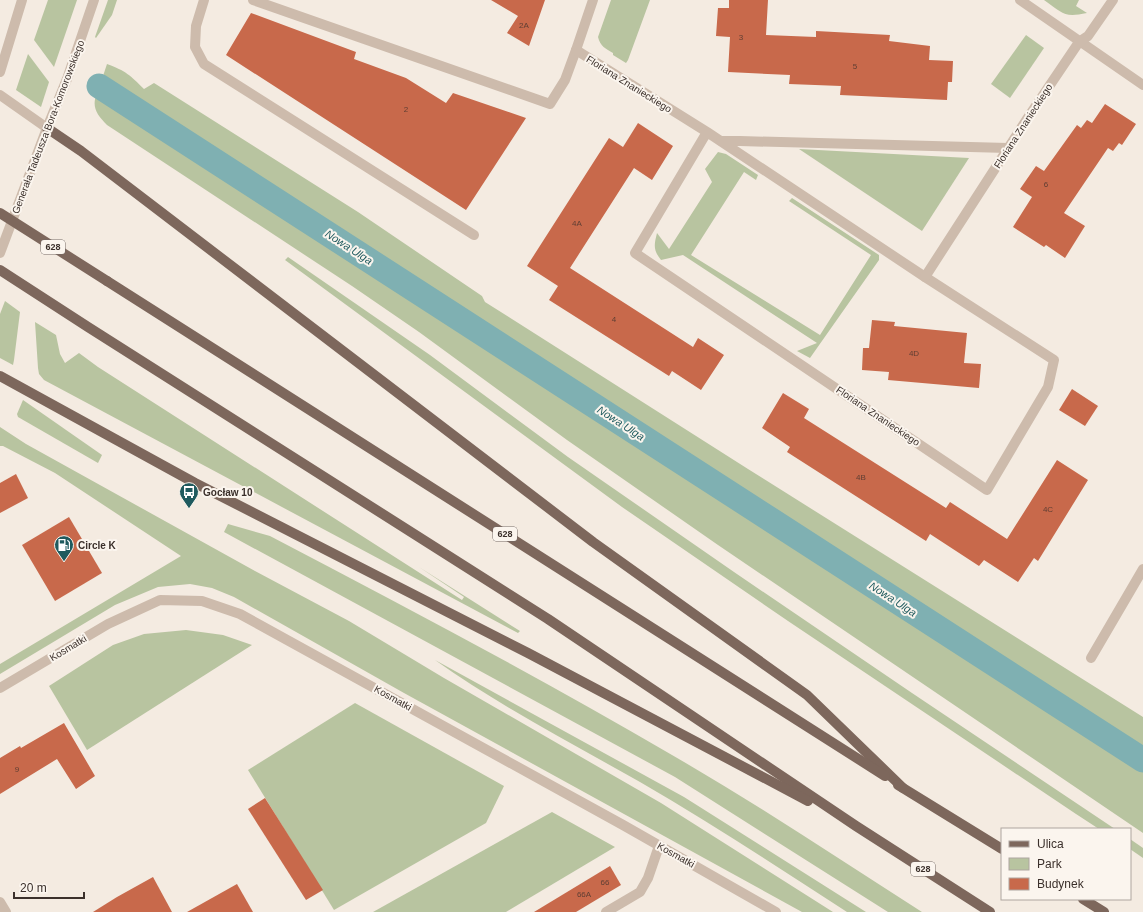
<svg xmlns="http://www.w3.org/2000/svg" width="1143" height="912" font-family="Helvetica,sans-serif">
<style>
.green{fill:#b8c4a0}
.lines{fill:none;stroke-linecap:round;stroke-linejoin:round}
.canal{stroke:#7fb0b2;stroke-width:25}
.building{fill:#c8694b}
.minor{stroke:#cdbbac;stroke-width:10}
.major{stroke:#7d675c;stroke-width:10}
.major-bridge{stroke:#7d675c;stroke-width:10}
.labels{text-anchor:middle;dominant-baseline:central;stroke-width:4;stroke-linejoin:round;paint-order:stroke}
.number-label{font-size:8px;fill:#5e3e33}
.shield{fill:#fbf5ee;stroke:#756b66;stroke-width:1}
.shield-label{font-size:9px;font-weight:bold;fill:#3b302b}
.street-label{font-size:10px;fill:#3b302b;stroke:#fbf5ee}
.poi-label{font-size:10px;font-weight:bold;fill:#3b302b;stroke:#fbf5ee;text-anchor:start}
.water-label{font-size:11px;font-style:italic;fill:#1f5a5e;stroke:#fbf5ee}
</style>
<rect width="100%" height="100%" fill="#f4ebe1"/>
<g class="green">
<path d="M48 0H77L54 67 34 40Z"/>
<path d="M108 0H117L112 15 96 38 95 37Z"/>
<path d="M611 0H650L628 60 626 63 613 55V53C606 49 600 46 598 37Z"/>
<path d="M1044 0H1079L1076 6 1087 13C1063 18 1063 13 1044 0Z"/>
<path d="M1026 35 1044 48 1010 98 991 84Z"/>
<path d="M28 54 49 82 41 107 16 90Z"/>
<path d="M107 64C126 71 130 75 144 89L154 83 358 212 482 296 485 302 748 469 1143 717V746L858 563 755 499 583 390 495 331 102 79Z"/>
<path d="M97 93 140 119 372 271 866 587 933 634 1143 770V833L718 545 567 440 419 332 352 286 107 125C97 115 91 107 97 93Z"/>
<path d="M799 149 969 158 922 231Z"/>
<path d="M718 152 726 154 758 175 756 180 744 172 691 255 820 335 871 255 789 201 792 198 879 255V260L810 358 797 351 817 343 683 255 661 260C653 250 654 245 657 233L669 249 712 182 705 169Z"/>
<path d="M288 257 430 355 568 457 734 572 912 693 1115 829H1099L1076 814 788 621 622 507 285 260Z"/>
<path d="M5 301 20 312 14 360 13 365 0 358V314Z"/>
<path d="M35 322 56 335 60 354 65 363 79 353 98 367 462 600 464 597 419 567 520 631 518 633 44 380 39 374 38 368Z"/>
<path d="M23 400 102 455 98 463 18 417 17 414Z"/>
<path d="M0 427 26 444 255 571 349 621 444 678 661 803 833 912H802L404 693 234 597 212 588 190 584 158 587 115 605 0 674V664L181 556 55 473 3 446H0Z"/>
<path d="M228 524 270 536C405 607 541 678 672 755 757 804 839 859 922 912H888L675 777 224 532Z"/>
<path d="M186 630 223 635 252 645 87 750 49 686 113 645 144 634Z"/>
<path d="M435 660 684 797 866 912H847C779 868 711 823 640 782 571 743 500 706 435 660Z"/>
<path d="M355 703 504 786 486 823 334 910 248 770Z"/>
<path d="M552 812 615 847 506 912H373Z"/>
<path d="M1130 839 1143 848V858L1130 849Z"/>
</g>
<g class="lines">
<path class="canal" d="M99 86 1143 760"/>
</g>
<g class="building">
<path d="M491 0H545L529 46 507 33 518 16Z"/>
<path d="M729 0H768L766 35 816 37V31L890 35 889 41 930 46 929 60 953 61 952 82H948L947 100 840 95 841 86 789 84 790 75 728 72 730 37 716 36 718 8H729Z"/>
<path d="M251 13 356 52 354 59 406 78 446 103 453 93 526 118 466 210 226 55Z"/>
<path d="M1105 104 1136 124 1122 145 1119 143 1113 151 1108 148 1064 213 1085 226 1065 258 1046 245 1044 247 1013 227 1032 197 1020 189 1036 166 1044 171 1077 125 1081 128 1087 120 1092 123Z"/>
<path d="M638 123 673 146 652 180 634 168 570 268 693 347 698 338 724 355 701 390 672 371 669 376 549 300 558 286 527 266 609 138 623 147Z"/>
<path d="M872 320 895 322 894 326 967 333 964 363 981 364 979 388 888 380 889 372 862 370 863 348H869Z"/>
<path d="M1072 389 1098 406 1085 426 1059 410Z"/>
<path d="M783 393 809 409 804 418 946 508 950 502 1007 539 1057 460 1088 480 1038 561 1034 558 1018 582 984 560 979 566 930 534 926 541 787 452 790 447 762 428Z"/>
<path d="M16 474 28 498 0 513V483Z"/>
<path d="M69 517 102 573 55 601 22 545Z"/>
<path d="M64 723 95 776 76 789 57 759 0 794V758L20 746 21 748Z"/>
<path d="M265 798 323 890 306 900 248 809Z"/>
<path d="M610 866 621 885 576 912H534Z"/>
<path d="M153 877 172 912H93L117 897Z"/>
<path d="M237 884 253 912H187Z"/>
</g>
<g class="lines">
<g class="minor">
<path d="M204 0 196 26 195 47 204 64 474 235"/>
<path d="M253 0 550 104 565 80 576 50"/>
<path d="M593 0 576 50 707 132 925 277 1054 360 1048 387 987 490 635 253 707 132"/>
<path d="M1020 0 1143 85"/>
<path d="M0 72 22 0"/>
<path d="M0 95 47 128"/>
<path d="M721 141H740L1008 148"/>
<path d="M0 253 47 128 67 79 94 0"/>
<path d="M925 277 1027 119 1079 42 1088 36 1113 0"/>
<path d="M1091 658 1143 569"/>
<path d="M0 688 108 624 160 600 202 601 240 614 623 825 776 912"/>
<path d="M0 902 6 912"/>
<path d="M606 912 640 892 648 878 659 846"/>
</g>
<g class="major">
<path d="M47 128 81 151 593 542 807 695 903 788"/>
<path d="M0 270 88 327 548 619 856 826 990 912"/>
<path d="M107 281 885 776"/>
<path d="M0 376 195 483 528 653 808 801"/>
<path d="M898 785 1002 849"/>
<path d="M1083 899 1104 912"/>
</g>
<path class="major-bridge" d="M0 213 107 281"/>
</g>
<defs>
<g id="bus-pin" transform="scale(1)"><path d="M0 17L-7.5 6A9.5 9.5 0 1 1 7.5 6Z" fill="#1f5a5e" stroke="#fbf5ee"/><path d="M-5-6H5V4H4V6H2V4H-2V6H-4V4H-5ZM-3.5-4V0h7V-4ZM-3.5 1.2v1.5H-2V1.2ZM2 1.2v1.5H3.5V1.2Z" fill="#fff"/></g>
<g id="fuel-pin" transform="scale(1)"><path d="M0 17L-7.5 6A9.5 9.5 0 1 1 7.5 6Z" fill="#1f5a5e" stroke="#fbf5ee"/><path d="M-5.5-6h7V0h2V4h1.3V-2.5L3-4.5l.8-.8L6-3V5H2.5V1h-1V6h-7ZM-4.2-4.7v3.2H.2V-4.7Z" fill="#fff"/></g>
</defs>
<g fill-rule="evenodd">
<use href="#bus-pin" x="189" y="492"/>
<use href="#fuel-pin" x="64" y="545"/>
</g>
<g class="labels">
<g class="number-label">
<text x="524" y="25">2A</text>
<text x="741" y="37">3</text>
<text x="855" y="66">5</text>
<text x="406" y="109">2</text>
<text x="1046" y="184">6</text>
<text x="577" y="223">4A</text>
<text x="614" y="319">4</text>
<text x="914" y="353">4D</text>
<text x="861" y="477">4B</text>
<text x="1048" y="509">4C</text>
<text x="17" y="769">9</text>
<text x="605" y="882">66</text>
<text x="584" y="894">66A</text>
</g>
<g class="shield">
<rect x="41" y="240" width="24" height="14" rx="3"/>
<rect x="493" y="527" width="24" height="14" rx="3"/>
<rect x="911" y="862" width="24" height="14" rx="3"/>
</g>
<g class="shield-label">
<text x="53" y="247">628</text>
<text x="505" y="534">628</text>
<text x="923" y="869">628</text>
</g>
<g class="street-label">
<text transform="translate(629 84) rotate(32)">Floriana Znanieckiego</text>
<text transform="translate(1023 126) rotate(-57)">Floriana Znanieckiego</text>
<text transform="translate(48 127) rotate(-69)">Generała Tadeusza Bora-Komorowskiego</text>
<text transform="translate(878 416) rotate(34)">Floriana Znanieckiego</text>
<text transform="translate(68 648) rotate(-31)">Kosmatki</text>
<text transform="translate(393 698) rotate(29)">Kosmatki</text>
<text transform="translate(676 855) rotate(29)">Kosmatki</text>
</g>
<g class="poi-label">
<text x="203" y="492">Gocław 10</text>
<text x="78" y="545">Circle K</text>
</g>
<g class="water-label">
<text transform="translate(349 247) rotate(33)">Nowa Ulga</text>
<text transform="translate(621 423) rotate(33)">Nowa Ulga</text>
<text transform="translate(893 599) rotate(33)">Nowa Ulga</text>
</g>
</g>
<rect x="1001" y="828" width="130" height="72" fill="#fbf5ee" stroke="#aea6a0"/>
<rect x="1009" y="841" width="20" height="6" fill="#7d675c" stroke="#aea6a0"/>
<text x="1037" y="848" font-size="12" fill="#3b302b">Ulica</text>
<rect x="1009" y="858" width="20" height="12" fill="#b8c4a0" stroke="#aea6a0"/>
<text x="1037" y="868" font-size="12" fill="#3b302b">Park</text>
<rect x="1009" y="878" width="20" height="12" fill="#c8694b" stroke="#aea6a0"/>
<text x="1037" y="888" font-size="12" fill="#3b302b">Budynek</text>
<path d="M14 892v6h70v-6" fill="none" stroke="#3b302b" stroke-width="2"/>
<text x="20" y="892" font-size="12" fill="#3b302b" stroke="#fbf5ee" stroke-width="3" paint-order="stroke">20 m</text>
</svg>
